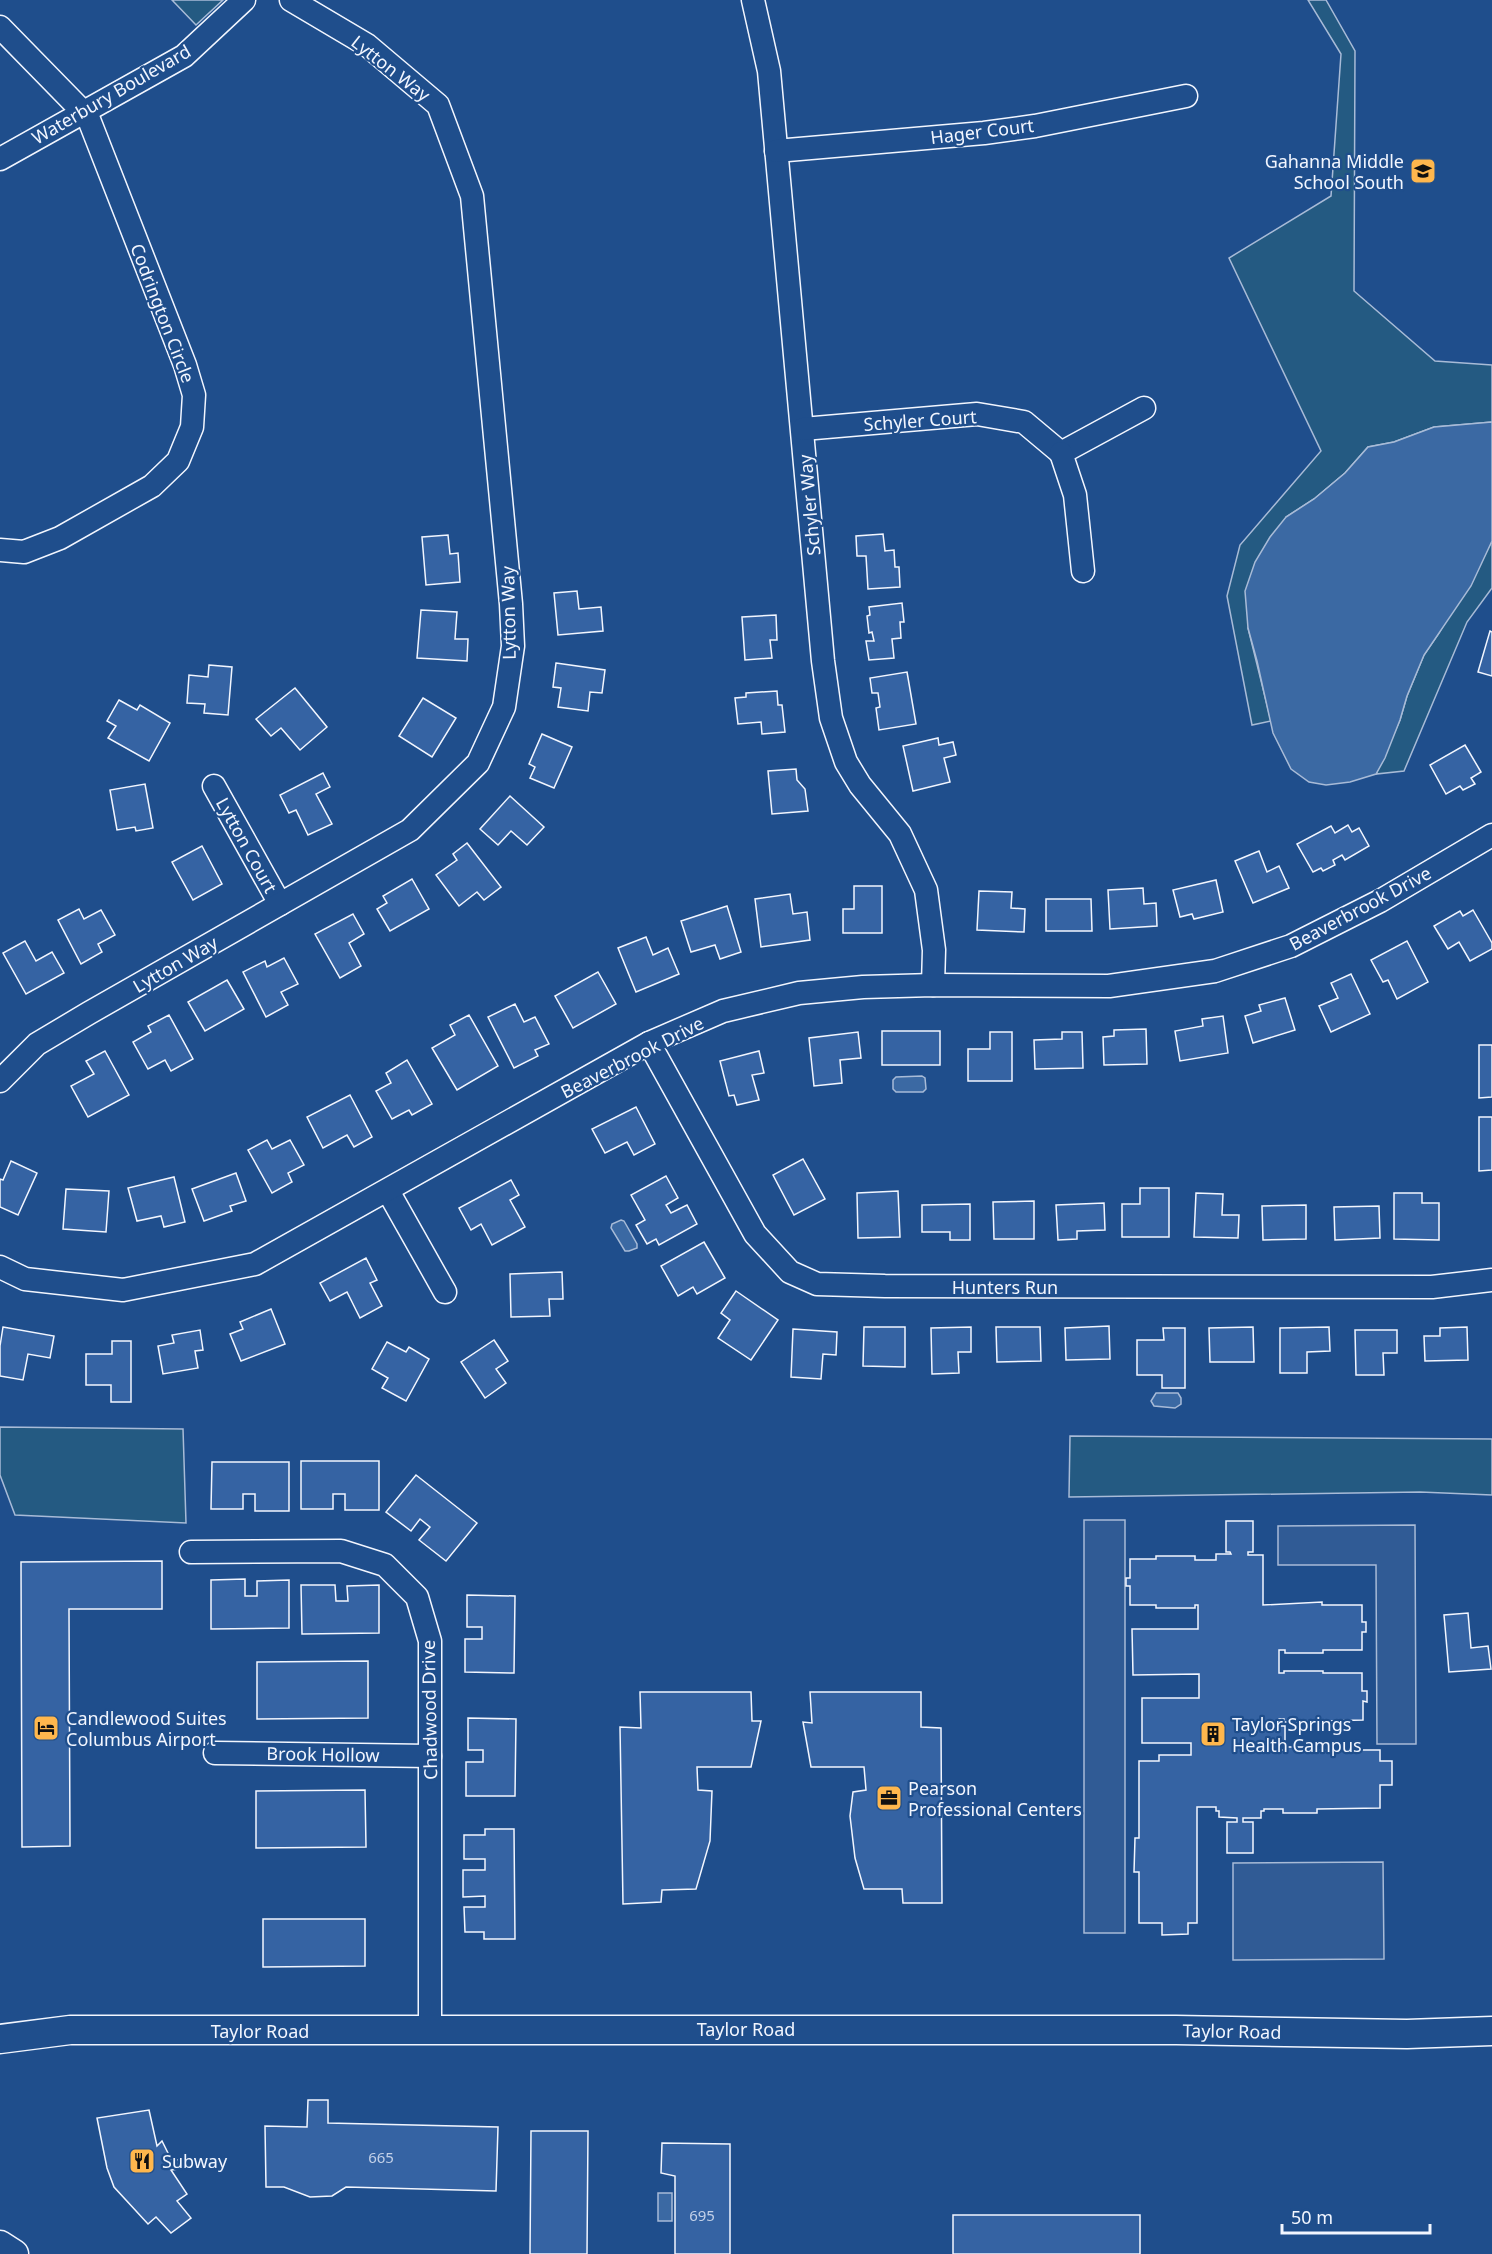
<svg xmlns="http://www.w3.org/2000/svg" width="1492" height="2254" font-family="'Noto Sans',sans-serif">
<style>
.green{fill:#245a82;stroke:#a8bbd7;stroke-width:1.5}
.parking{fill:#305b95;stroke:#a8bbd7;stroke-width:1.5}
.water{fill:#3b69a3;stroke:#a8bbd7;stroke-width:1.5}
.building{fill:#3563a3;stroke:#f2f6ff;stroke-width:1.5}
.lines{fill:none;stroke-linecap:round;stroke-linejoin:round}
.minor-casing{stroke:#f2f6ff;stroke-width:25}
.major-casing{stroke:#f2f6ff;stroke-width:31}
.minor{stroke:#1f4e8c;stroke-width:22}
.major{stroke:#1f4e8c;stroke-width:28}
.labels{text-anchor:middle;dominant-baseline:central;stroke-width:4.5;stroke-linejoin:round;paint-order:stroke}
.number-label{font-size:15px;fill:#c3d1e8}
.street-label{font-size:18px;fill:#f2f6ff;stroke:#1f4e8c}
.poi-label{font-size:18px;fill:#f2f6ff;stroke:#1f4e8c;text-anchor:start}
</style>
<rect width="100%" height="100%" fill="#1f4e8c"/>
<g class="green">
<path d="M172 0H223L196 25Z"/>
<path d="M1308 0H1326L1355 51 1354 291 1435 361 1492 365V422L1434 427 1394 442 1368 447 1345 473 1314 499 1286 517 1248 628 1271 721 1252 725 1227 596 1240 545 1321 451 1229 258 1331 196 1341 54Z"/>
<path d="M1492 541V588L1467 622 1404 771 1376 774 1400 720 1407 696 1424 655 1439 633Z"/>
<path d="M0 1427 183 1429 186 1523 15 1515 0 1475Z"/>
<path d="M1070 1436 1492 1439V1495L1420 1492 1069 1497Z"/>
</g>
<g class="parking">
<rect x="1084" y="1520" width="41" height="413"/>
<path d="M1415 1525 1416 1744H1377L1376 1565H1278V1526Z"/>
<path d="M1383 1862 1384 1959 1233 1960V1863Z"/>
</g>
<g class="water">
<path d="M1492 422V541L1471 586 1424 655 1407 696 1400 720 1385 758 1376 774 1350 782 1326 785 1309 782 1291 769 1273 733 1257 661 1248 628 1245 591 1255 562 1270 537 1286 517 1314 499 1345 473 1368 447 1394 442 1434 427Z"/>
<path d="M922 1076 925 1078 926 1089 923 1092H896L893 1089V1080L896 1077Z"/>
<path d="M621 1220 624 1221 637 1244V1248L629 1251H625L611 1228 612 1224Z"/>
<path d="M1156 1393H1178L1181 1398V1404L1175 1408 1154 1406 1151 1401Z"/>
<rect x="658" y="2193" width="14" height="28"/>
</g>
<g class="building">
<path d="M883 534 885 551 894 550 895 567H899L900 587 868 589 866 556H857L856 536Z"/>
<path d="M448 535 450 554 458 553 460 582 426 585 422 537Z"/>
<path d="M577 591 579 609 601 607 603 631 558 635 554 593Z"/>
<path d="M902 603 904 622H900L901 638 892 639 894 658 869 660 866 641H874L872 632 869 633 867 616 870 615 869 607Z"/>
<path d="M421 610 457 612 455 639H468L467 661 417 658Z"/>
<path d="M776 615 777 640H770L772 658 745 660 742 617Z"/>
<path d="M1490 631 1492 632V676L1478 672Z"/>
<path d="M556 663 605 670 602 693 590 692 588 711 558 707 561 688 553 687Z"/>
<path d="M209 665 232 667 228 715 204 713 205 704 187 703 189 675 208 677Z"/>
<path d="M907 672 916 724 879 730 876 708 880 707 878 693H872L870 678Z"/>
<path d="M295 688 327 727 300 750 281 728 271 736 256 719Z"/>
<path d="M777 691 778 705H782L785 732 762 734 761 722 738 724 735 698 746 697V693Z"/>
<path d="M423 698 456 718 432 757 399 736Z"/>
<path d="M119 700 137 710 140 705 170 723 149 761 108 738 116 726 107 721Z"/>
<path d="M542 734 572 747 554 788 530 778 535 767 529 764Z"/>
<path d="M938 738 939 745 953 742 956 755 944 758 950 782 913 791 903 746Z"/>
<path d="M1465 745 1481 772 1471 778 1475 784 1463 790 1460 786 1446 794 1430 765Z"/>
<path d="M796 769 797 780 805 789 808 811 772 814 768 771Z"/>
<path d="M323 773 330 787 316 794 332 824 308 835 296 810 289 813 280 795Z"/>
<path d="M145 784 153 828 136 831 135 827 117 830 110 790Z"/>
<path d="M510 796 544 827 527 845 511 831 498 845 480 829Z"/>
<path d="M1348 825 1352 832 1359 828 1369 846 1345 860 1342 855 1333 860 1335 865 1323 871 1321 868 1313 872 1297 844 1331 826 1335 833Z"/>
<path d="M467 843 501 887 484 900 477 892 459 906 436 875 457 860 453 854Z"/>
<path d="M202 846 222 884 193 900 172 862Z"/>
<path d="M1259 851 1267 872 1279 866 1289 888 1253 903 1235 861Z"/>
<path d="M412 879 429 909 390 931 377 909 387 903 383 896Z"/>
<path d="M1216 880 1223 912 1194 919 1192 914 1180 917 1173 890Z"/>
<path d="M854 886H882V933H843V909H854Z"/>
<path d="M1143 888 1144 904 1156 903 1157 926 1110 929 1108 890Z"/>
<path d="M979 891 1012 892 1011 908 1025 909 1024 932 977 930Z"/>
<path d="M790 894 793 914 807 912 810 940 761 947 755 899Z"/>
<path d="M1046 899H1091L1092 931H1046Z"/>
<path d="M727 906 741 952 720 959 715 945 691 952 681 921Z"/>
<path d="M79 909 84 919 101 910 115 935 98 944 102 952 81 964 58 920Z"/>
<path d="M1473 910 1492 943V949L1470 961 1459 942 1448 949 1434 926 1460 911 1463 916Z"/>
<path d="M353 914 364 934 349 943 361 966 340 978 315 934Z"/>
<path d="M646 937 653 955 668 948 679 974 636 992 618 948Z"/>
<path d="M25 941 36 961 52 952 64 973 26 994 3 953Z"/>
<path d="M1407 941 1428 982 1397 999 1388 980 1383 982 1371 960Z"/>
<path d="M284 958 298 984 281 992 288 1005 266 1017 243 972 265 961 267 967Z"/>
<path d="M598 972 616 1004 573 1028 555 996Z"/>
<path d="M1351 974 1370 1014 1331 1032 1319 1006 1338 998 1331 983Z"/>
<path d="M227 980 244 1009 205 1031 188 1002Z"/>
<path d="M1285 998 1295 1030 1253 1043 1245 1016 1261 1011 1259 1005Z"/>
<path d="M515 1004 524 1022 535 1017 549 1044 535 1050 538 1056 514 1068 488 1017Z"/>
<path d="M169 1015 193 1059 171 1071 165 1060 148 1069 133 1042 151 1032 148 1026Z"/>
<path d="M469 1015 498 1066 457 1090 432 1048 455 1035 450 1025Z"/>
<path d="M1223 1016 1228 1053 1180 1061 1175 1031 1203 1026 1202 1019Z"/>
<path d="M1146 1029 1147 1064 1104 1065 1103 1037 1114 1036V1030Z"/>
<rect x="882" y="1031" width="58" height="34"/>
<path d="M858 1032 861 1058 840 1060 842 1083 814 1086 809 1038Z"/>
<path d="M990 1032H1012V1081H968V1049H990Z"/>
<path d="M1062 1032H1082L1083 1068 1035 1069 1034 1040 1062 1039Z"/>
<path d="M1479 1045H1492V1097L1479 1098Z"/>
<path d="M105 1051 129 1095 88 1117 71 1086 94 1074 86 1061Z"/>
<path d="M759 1051 764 1073 752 1075 759 1100 737 1105 734 1095 729 1096 720 1061Z"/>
<path d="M407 1060 432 1104 412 1115 409 1110 392 1119 376 1091 391 1083 386 1073Z"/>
<path d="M350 1095 372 1137 354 1147 347 1135 323 1148 307 1117Z"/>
<path d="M636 1107 655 1144 634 1155 627 1142 605 1153 592 1129Z"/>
<path d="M1479 1117H1492V1170L1479 1171Z"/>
<path d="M267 1140 272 1149 290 1140 304 1165 288 1173 292 1182 272 1193 248 1150Z"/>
<path d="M803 1159 825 1199 794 1215 773 1175Z"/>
<path d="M11 1161 37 1173 18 1215 0 1207V1179L3 1180Z"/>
<path d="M236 1173 246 1201 230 1206 232 1211 204 1221 192 1189Z"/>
<path d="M666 1176 678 1198 666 1205 671 1213 687 1205 697 1224 659 1245 656 1239 647 1244 636 1225 645 1220 631 1195Z"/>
<path d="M174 1177 185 1222 164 1227 161 1216 137 1221 128 1188Z"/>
<path d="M511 1180 519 1195 510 1200 525 1227 492 1245 481 1224 471 1230 459 1208Z"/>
<path d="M1140 1188H1169V1237H1122V1204H1140Z"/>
<path d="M66 1189 109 1191 106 1232 63 1229Z"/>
<path d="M898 1191 900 1237 858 1238 857 1193Z"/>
<path d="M1196 1193 1223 1194 1222 1215H1239L1238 1238 1194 1237Z"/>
<path d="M1394 1193H1422V1203H1439V1240L1394 1239Z"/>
<path d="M1034 1201V1239H994L993 1202Z"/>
<path d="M1104 1203 1105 1230 1077 1231V1239L1058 1240 1056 1205Z"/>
<path d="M970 1204V1240H950V1232H922V1205Z"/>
<path d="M1306 1205V1239L1263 1240 1262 1206Z"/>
<path d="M1379 1206 1380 1238 1335 1240 1334 1207Z"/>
<path d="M704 1242 725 1278 697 1294 693 1287 678 1296 661 1266Z"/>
<path d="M366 1258 377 1280 370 1283 382 1306 360 1318 347 1292 330 1301 320 1283Z"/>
<path d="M562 1272 563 1299H549L550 1316 511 1317 510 1274Z"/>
<path d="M736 1291 778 1320 751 1360 718 1338 730 1320 721 1313Z"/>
<path d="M271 1309 285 1344 241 1361 230 1334 243 1329 240 1322Z"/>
<path d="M1109 1326 1110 1359 1066 1360 1065 1328Z"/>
<path d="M3 1327 54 1336 50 1358 28 1354 23 1380 0 1376V1346Z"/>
<path d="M864 1327H905V1367L863 1366Z"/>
<path d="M971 1327V1352H958L959 1373 932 1374 931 1328Z"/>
<path d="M996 1327H1040L1041 1361 997 1362Z"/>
<path d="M1253 1327 1254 1362H1210L1209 1328Z"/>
<path d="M1329 1327 1330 1351 1307 1352V1373H1280V1328Z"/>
<path d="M1467 1327 1468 1360 1425 1361 1424 1336H1440V1328Z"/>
<path d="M1163 1328H1185V1388H1162V1375H1137V1340H1164Z"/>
<path d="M793 1329 837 1332 836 1355 823 1354 821 1379 791 1377Z"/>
<path d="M200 1330 203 1350 195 1351 198 1368 163 1374 158 1346 174 1343 172 1335Z"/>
<path d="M1355 1330H1397V1353H1383L1384 1375H1356Z"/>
<path d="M494 1340 508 1361 496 1369 506 1383 485 1398 461 1362Z"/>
<path d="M112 1341H131V1402H111V1385H86V1354H112Z"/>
<path d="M387 1342 406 1352 409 1347 429 1359 406 1401 382 1388 388 1378 372 1369Z"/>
<path d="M301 1461H379V1510H345V1494H333V1509H301Z"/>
<path d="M212 1462H289V1511H255V1494H243V1509H211Z"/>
<path d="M416 1475 477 1523 446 1561 419 1540 430 1527 420 1519 411 1531 386 1512Z"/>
<path d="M1226 1521H1253V1552H1248V1555H1263V1605L1322 1602V1605H1362V1622H1366V1632H1362V1650H1323V1653H1285V1650H1279V1673H1284V1671H1323V1673H1362V1691H1367V1702L1363 1701V1720L1284 1722V1719H1279V1726H1285V1742H1278V1750H1284V1747H1316V1750H1380V1761H1392V1785H1380V1808L1317 1809V1813H1283V1809H1264V1811H1261V1818H1243V1822H1253V1853H1227V1822H1237V1818L1219 1817V1811H1216V1807H1197V1923H1188V1934L1162 1935V1923H1139V1872H1134L1135 1838H1139V1761H1159V1755H1191V1743H1142V1698H1199V1674L1133 1675 1132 1629H1198V1605H1195V1608H1156V1605H1130V1586H1126V1578H1130V1559H1156V1556H1195V1560H1216V1554H1231L1230 1552H1226Z"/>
<path d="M162 1561V1609H69L70 1846 22 1847 21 1562Z"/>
<path d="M245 1579V1596H257V1581L289 1580V1628L211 1629V1580Z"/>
<path d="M301 1585H335L336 1601H348L347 1586 379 1585V1633L302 1634Z"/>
<path d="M467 1595 515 1596 514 1673 465 1672V1639H482V1627H467Z"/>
<path d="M1468 1613 1471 1648 1488 1646 1491 1669 1449 1672 1444 1615Z"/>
<path d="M368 1661V1718L257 1719V1662Z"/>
<path d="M640 1692H751L752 1721H761L751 1767H697L698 1790 712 1791 710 1841 696 1889 662 1890 661 1902 623 1904 620 1727 641 1728Z"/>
<path d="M810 1692H921V1727L941 1728 942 1903H903L902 1889H864L855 1858 850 1816 853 1792 866 1790 864 1767H811L803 1722 812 1723Z"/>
<path d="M468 1718 516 1719 515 1796H466V1762H483V1750H468Z"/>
<path d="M365 1790 366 1847 256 1848V1791Z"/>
<path d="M485 1829H514L515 1939H484V1932H465L464 1907H485V1896L463 1897V1870H485V1859H464V1835H485Z"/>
<path d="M263 1919H365V1966L263 1967Z"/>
<path d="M308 2100H328V2123L498 2127 496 2191 346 2187 332 2196 310 2197 284 2187H266L265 2126 307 2127Z"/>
<path d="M149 2110 157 2146 162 2141 171 2159 179 2160 178 2169 171 2170 187 2194 177 2201 191 2218 171 2233 156 2217 148 2224 114 2187 107 2168 97 2118Z"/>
<path d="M531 2131H588L587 2254H530Z"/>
<path d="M662 2143 730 2144V2254H675V2176L661 2173Z"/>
<rect x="953" y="2215" width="187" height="39"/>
</g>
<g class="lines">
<g class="minor-casing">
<g id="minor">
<path d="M753 0 769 71 823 661 831 718 846 762 860 785 900 834 926 890 934 950 933 985"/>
<path d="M0 27 88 117 185 365 194 395 192 427 178 461 152 486 60 538 24 552 0 550"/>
<path d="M776 151 984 133 1035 126 1186 96"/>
<path d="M0 159 184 56 244 0"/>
<path d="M803 429 977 414 1024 422 1061 453 1144 408"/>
<path d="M1061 453 1075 495 1083 571"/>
<path d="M214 786 280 904"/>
<path d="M649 1043 755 1234 790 1272 817 1284 885 1286 1432 1287 1492 1280"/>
<path d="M0 1081 37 1044 89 1013 410 830 478 763 504 707 513 646 511 604 472 196 438 105 367 45 291 0"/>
<path d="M388 1191 445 1292"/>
<path d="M0 1267 25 1279 123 1290 255 1264 649 1043 723 1011 799 993 863 987 933 985 1109 986 1215 971 1291 946 1380 901 1492 835"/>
<path d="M191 1552 341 1551 385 1565 417 1597 430 1641V2030"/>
<path d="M215 1753 430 1756"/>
</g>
</g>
<g class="major-casing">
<g id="major">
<path d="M0 2039 70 2030H1176L1407 2034 1492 2031"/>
<path d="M0 2245 14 2254"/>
</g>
</g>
<use href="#minor" class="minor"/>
<use href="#major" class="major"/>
</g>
<defs>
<g id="school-square" transform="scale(1.35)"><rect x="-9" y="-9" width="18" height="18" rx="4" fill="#ffb74d" stroke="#1f4e8c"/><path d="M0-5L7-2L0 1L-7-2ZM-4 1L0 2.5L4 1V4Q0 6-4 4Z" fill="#111"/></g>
<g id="hotel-square" transform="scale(1.35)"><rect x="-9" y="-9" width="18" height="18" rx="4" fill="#ffb74d" stroke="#1f4e8c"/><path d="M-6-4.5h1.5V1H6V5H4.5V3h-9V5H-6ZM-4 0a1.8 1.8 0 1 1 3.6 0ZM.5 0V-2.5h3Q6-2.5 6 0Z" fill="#111"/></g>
<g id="building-square" transform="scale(1.35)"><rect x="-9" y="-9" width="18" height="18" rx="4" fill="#ffb74d" stroke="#1f4e8c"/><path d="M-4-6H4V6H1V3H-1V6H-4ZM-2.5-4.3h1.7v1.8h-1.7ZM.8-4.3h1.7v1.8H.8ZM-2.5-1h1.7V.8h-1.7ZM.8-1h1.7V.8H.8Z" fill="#111"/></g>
<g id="office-square" transform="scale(1.35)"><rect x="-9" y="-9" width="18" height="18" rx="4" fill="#ffb74d" stroke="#1f4e8c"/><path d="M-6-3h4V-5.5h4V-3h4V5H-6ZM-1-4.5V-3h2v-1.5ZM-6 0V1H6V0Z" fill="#111"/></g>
<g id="restaurant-square" transform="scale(1.35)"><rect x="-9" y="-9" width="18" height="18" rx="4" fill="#ffb74d" stroke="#1f4e8c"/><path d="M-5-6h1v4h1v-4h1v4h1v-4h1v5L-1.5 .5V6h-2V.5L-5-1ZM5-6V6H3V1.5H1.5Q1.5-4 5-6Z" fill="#111"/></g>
</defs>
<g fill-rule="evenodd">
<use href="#school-square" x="1423" y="171"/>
<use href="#hotel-square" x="46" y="1728"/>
<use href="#building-square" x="1213" y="1734"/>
<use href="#office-square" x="889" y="1798"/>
<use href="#restaurant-square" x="142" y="2161"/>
</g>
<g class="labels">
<g class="number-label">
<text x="381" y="2157">665</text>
<text x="702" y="2215">695</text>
</g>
<g class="street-label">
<text transform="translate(391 68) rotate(38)">Lytton Way</text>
<text transform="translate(111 94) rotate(-30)">Waterbury Boulevard</text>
<text transform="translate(982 131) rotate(-7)">Hager Court</text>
<text transform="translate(163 313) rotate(69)">Codrington Circle</text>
<text transform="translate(920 420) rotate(-4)">Schyler Court</text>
<text transform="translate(809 505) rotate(-95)">Schyler Way</text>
<text transform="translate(508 613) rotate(-91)">Lytton Way</text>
<text transform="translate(247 845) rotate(61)">Lytton Court</text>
<text transform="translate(1360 908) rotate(-28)">Beaverbrook Drive</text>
<text transform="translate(175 964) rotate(-30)">Lytton Way</text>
<text transform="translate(632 1057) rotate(-27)">Beaverbrook Drive</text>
<text x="1005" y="1287">Hunters Run</text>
<text transform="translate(429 1710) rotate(-91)">Chadwood Drive</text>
<text transform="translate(323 1754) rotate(1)">Brook Hollow</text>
<text x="746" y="2029">Taylor Road</text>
<text x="260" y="2031">Taylor Road</text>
<text transform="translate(1232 2031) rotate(1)">Taylor Road</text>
</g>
<g class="poi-label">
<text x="1404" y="161" text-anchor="end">Gahanna Middle<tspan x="1404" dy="21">School South</tspan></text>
<text x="66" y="1718">Candlewood Suites<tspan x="66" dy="21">Columbus Airport</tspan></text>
<text x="1232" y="1724">Taylor Springs<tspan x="1232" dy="21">Health Campus</tspan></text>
<text x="908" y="1788">Pearson<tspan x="908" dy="21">Professional Centers</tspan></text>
<text x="162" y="2161">Subway</text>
</g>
</g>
<path d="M1282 2224v9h148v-9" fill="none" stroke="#f2f6ff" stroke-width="3"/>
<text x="1291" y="2224" font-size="18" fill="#f2f6ff" stroke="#1f4e8c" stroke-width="4.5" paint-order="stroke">50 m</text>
</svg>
